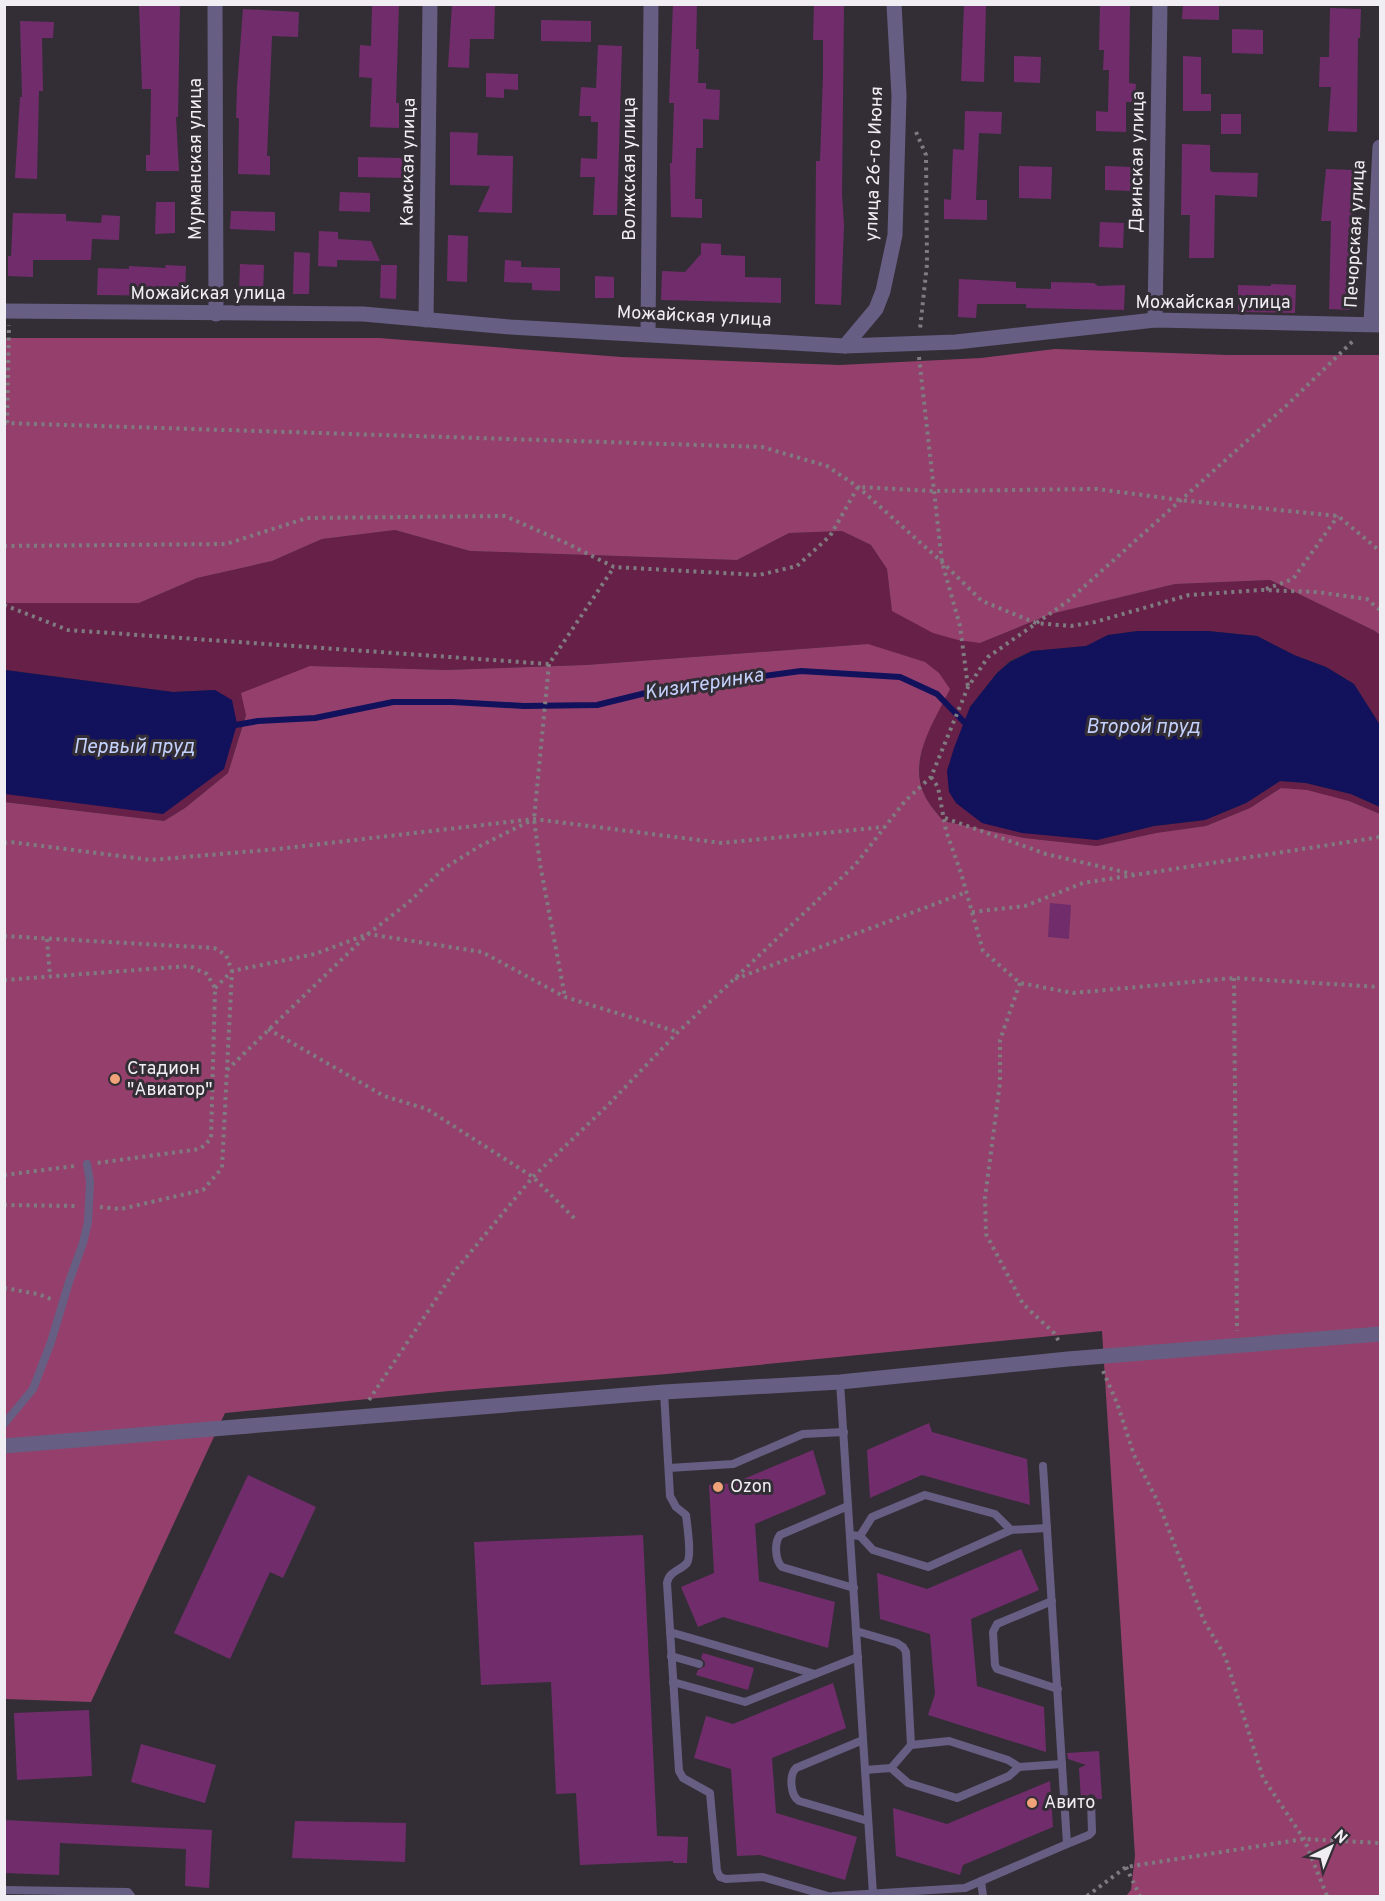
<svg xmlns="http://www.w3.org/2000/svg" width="1385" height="1901" font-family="Overpass,sans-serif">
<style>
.green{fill:#672047}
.forest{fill:#95406c}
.water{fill:#12115b}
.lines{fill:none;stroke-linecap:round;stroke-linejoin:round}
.stream{stroke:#12115b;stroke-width:6}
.building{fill:#712d6b}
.path{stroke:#7f7b81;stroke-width:4;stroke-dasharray:3 4.5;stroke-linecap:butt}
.service{stroke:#665f83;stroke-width:8}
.minor{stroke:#665f83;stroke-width:15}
.poi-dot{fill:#f0a279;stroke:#332e36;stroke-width:2}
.labels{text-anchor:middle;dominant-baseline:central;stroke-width:6;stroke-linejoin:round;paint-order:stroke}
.street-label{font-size:18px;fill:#f0eef2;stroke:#332e36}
.poi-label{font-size:18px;fill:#f0eef2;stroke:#332e36;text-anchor:start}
.water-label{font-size:20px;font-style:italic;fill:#c4d1fc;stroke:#332e36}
</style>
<rect width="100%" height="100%" fill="#332e36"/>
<path class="green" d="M395 530 470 551 737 560 789 533 842 531 871 545 887 569 892 611 980 643 1051 614 1175 584 1270 580 1375 631 1380 635V725L1354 684 1326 667 1294 655 1257 636 1208 631H1138L1108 635 1087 646 1032 651 1010 661 997 673 970 707 965 723 1063 836 1097 840 1154 826 1205 820 1246 803 1280 781 1306 783 1351 794 1380 807V814L1349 801 1281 788 1250 808 1206 826 1156 833 1097 846 1024 838 943 821C937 813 928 804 924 794 909 759 934 720 949 689L868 644 586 665 445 670 310 666 246 714 228 773 185 808 164 821 5 802V794H10L215 690 173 692 5 670V603H139L197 578 272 561 322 539Z"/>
<g class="forest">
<path d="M5 338H379L621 357 840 365 981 358 1055 349 1228 355H1380V635L1375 631 1270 580 1175 584 1051 614 980 643 958 640 933 633 892 611 887 569 871 545 842 531 789 533 737 560 470 551 395 530 322 539 272 561 197 578 139 603H5Z"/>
<path d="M868 644 925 662 939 673 950 689C935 720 908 759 924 794 928 804 937 813 943 821L1024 838 1097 846 1156 833 1206 826 1250 808 1281 788 1307 790 1349 801 1380 814V1896H1126L1131 1890 1135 1856 1102 1331 667 1374 449 1391 225 1413 91 1702 5 1699 4 802 164 821 185 808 228 773 246 715 241 693 310 666 446 670 586 665Z"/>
</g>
<g class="water">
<path d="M1138 631H1208L1257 636 1294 655 1326 667 1354 684 1380 725V807L1351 794 1306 783 1280 781 1246 803 1205 820 1154 826 1097 840 1022 833 982 823 956 803 949 792 947 771 954 748 970 707 997 673 1010 662 1032 651 1086 646 1108 635Z"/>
<path d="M5 670 173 692 215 690 232 700 237 724 224 769 163 814 5 794Z"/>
</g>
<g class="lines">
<path class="stream" d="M230 726 258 721 315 718 393 702H452L524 706 597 705 658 690 801 671 900 677 937 694 965 723H972"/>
</g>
<g class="building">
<path d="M139 4H180L178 117H176L179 171H146V155H150L151 89H142Z"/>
<path d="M372 4H399L396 103H399V128L370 127 372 78 359 77 360 45 371 46Z"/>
<path d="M452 4H495L494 39H470L469 68 448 67Z"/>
<path d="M673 4H697L696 49H699L698 83H706V89L720 90 719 120 703 119V148H696L695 199H702V218L671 217 670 163H672L674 103H669Z"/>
<path d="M814 4H844L842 194 844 225 841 305 815 304 816 161H820L823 75V40H813Z"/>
<path d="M964 4H986L984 82 961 81Z"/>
<path d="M1100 4H1130L1129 83 1136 84 1135 102H1126V132L1096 131V111L1108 112 1109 70H1103L1104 50H1099Z"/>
<path d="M1183 4H1219V20L1182 19Z"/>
<path d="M1330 8 1361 9 1360 38H1358L1357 132 1328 131 1331 87H1319L1320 57H1329Z"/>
<path d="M243 9 299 12 298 37 272 36 267 156H270V175L238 174 239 118H236L237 87Z"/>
<path d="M541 20 591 21V42L541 41Z"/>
<path d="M20 21 54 22 53 38H42L43 91H39L37 179 15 178 20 97H22Z"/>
<path d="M1232 29 1263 30V54L1232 53Z"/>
<path d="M598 45 622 46 617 215H593L595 177H580L581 158 597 159 598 122H591V116H579L581 87 596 88Z"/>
<path d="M1014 56 1041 57 1040 83 1014 82Z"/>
<path d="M1183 56 1201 57V94H1211V111H1183Z"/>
<path d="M486 73 518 74V90L504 89V98L486 97Z"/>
<path d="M965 111 1002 112 1001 134 979 133 976 200H987V220L944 219V199L951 200 953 149 964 150Z"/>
<rect x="1221" y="114" width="20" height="20"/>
<path d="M450 132 478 133 477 155 513 156 512 213 478 212 490 186 450 185Z"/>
<path d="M1182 144 1210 145V170L1212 172 1258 173 1257 197 1215 195 1214 258H1189L1190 215H1181Z"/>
<path d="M358 157 402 158V178L358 177Z"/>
<path d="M1019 166 1052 167 1051 199 1019 198Z"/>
<path d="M1105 166 1132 167 1131 191 1105 190Z"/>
<path d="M1326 169 1354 170V236L1353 261H1351L1350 310 1329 309 1331 221H1321Z"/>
<path d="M340 192 370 193V212L339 211Z"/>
<path d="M156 202H175V233L155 234Z"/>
<path d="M231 211 275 212V231L230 229Z"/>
<path d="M13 213 66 214V221L101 223 102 215 120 216 119 240 92 239 91 260H33V277L8 276V256H11Z"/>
<path d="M1100 222 1124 223 1123 248 1099 247Z"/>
<path d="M319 231 338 232V239L371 241 380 261 337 260V267L318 266Z"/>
<path d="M448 235 468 236 467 282 447 281Z"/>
<path d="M701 243 721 244V255L745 256V277L781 278V303L661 300 662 271 685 272 701 254Z"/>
<path d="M294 252 310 253 309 294H293Z"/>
<path d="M505 260 521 261V267L560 268V291L532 290V283L504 282Z"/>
<path d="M240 264 264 265 263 295 239 294Z"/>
<path d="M165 265 186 266 185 296 97 295 98 268 129 269V266L166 268Z"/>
<path d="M381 265H397L396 299 380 298Z"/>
<path d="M595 276 614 277V298H595Z"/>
<path d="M959 279 1016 282V288L1051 289V282L1094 283 1098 286 1125 285 1124 310 1026 308V304H977L976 318 958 317Z"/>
<path d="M1271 284 1296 285 1295 313 1238 312V285L1271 286Z"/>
<path d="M1050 903 1071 905 1069 939 1048 937Z"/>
<path d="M929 1423 932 1432 1027 1459 1030 1505 922 1475 870 1498 867 1450Z"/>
<path d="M813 1450 826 1494 755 1524 759 1581 835 1602 828 1648 723 1617 698 1627 681 1587 714 1573 709 1485 734 1483Z"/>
<path d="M248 1475 316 1507 283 1578 270 1572 230 1659 174 1633Z"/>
<path d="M643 1535 657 1836 688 1837 687 1863H673V1861L580 1865 576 1793 556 1794 551 1682 481 1685 474 1542Z"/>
<path d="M1021 1549 1039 1590 971 1619 977 1686 1044 1707 1046 1752 928 1715 935 1694 930 1634 880 1619 877 1573 927 1589Z"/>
<path d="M703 1653 754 1668 748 1690 696 1675 698 1670 705 1666V1662L701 1658Z"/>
<path d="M833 1683 846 1728 772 1758 776 1813 857 1837 845 1880 760 1855 737 1856 731 1769 694 1758 706 1716 733 1724Z"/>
<path d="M89 1710 92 1776 17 1780 14 1713Z"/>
<path d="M141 1744 216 1765 205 1803 131 1782Z"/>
<path d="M1099 1751 1102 1799H1097L1094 1795 1090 1794 1085 1800H1081L1079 1768 1086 1765 1068 1759 1067 1753Z"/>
<path d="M1050 1781 1053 1827 963 1865 960 1875 896 1856 893 1808 947 1824Z"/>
<path d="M4 1820 212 1830 209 1888 185 1886 186 1849 60 1843 59 1875 4 1873Z"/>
<path d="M295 1821 406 1823 405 1862 292 1858Z"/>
</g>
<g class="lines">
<g class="path">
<path d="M916 132 926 155 927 264 920 329"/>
<path d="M919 357 942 562 960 626 968 687"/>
<path d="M4 423 762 447 827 466 858 487 942 562 982 601 1036 623 1071 626 1095 622 1189 595 1262 590 1317 592 1367 599 1380 610"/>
<path d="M7 423 9 325"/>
<path d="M4 546 226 544 307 518 505 516 566 543 614 567 759 575 797 566 830 536 858 487 934 491 1097 489 1180 500 1338 516 1380 551"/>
<path d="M1266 589 1293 579 1338 516"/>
<path d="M4 605 68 630 549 664 614 567"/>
<path d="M549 664 534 819 540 864 565 997"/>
<path d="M931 777 938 787 946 831 961 873 983 951 1020 983 1073 993 1234 978 1380 987"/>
<path d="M945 818 1046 854 1133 874"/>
<path d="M4 843 11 842 151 860 278 849 534 819 722 843 884 827"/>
<path d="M972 912 1025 906 1083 883 1380 837"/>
<path d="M4 936 214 948 226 955 232 971 222 1168 203 1190 121 1209 100 1207"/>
<path d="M47 939 50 976"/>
<path d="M1234 978 1237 1331"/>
<path d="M735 979 967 892"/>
<path d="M4 980 189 966 207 974 215 988 211 1139 200 1149 97 1163"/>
<path d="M1020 983 1000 1040V1083L985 1198 986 1234 1023 1304 1054 1333 1060 1343"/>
<path d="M215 988 232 971 315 954 368 934 408 903 443 869 480 846 530 821"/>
<path d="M268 1029 384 1096 427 1109 533 1177 577 1221"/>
<path d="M227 1070 368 934 482 952 565 997 678 1032"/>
<path d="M4 1175 75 1166"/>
<path d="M4 1205 77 1206"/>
<path d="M4 1288 38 1294 51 1299"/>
<path d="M1103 1371 1117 1403 1134 1455 1158 1502 1204 1621 1225 1656 1263 1778 1304 1839 1327 1896"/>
<path d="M369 1400 454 1272 533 1177 608 1105 678 1032 856 864 905 801 931 777 968 687 988 657 1068 601 1288 404 1353 341"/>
<path d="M1126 1867 1140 1896"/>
<path d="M1087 1896 1126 1867 1304 1839 1380 1843"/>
</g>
<g class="service">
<path d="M840 1382 873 1894"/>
<path d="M664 1392 670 1496 676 1507 686 1515C687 1524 692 1556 687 1563 680 1571 669 1571 667 1583L679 1771 683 1778 710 1793 717 1871 720 1877 726 1879 763 1877 828 1896"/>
<path d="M4 1424 33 1389 51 1342 69 1282 83 1243 88 1222 90 1182 87 1164"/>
<path d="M669 1468 733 1464 803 1434 844 1432"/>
<path d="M848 1506 780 1535C774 1543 775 1560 782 1567L854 1588"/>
<path d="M850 1535 860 1536 873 1550 928 1567 1011 1530 1047 1528"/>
<path d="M860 1536 872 1517 925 1495 995 1514 1011 1530"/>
<path d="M1052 1601 997 1624 993 1632 995 1665 997 1669 1058 1689"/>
<path d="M856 1631 897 1643 903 1647 906 1652 911 1745 891 1768 865 1770"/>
<path d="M670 1632 815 1674"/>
<path d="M671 1656 699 1664"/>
<path d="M673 1682 745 1702 858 1657"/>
<path d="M863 1740 796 1768C789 1775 790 1795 799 1801L868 1821"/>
<path d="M911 1745 949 1741 1008 1760 1019 1767"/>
<path d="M891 1768 908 1783 957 1798 1009 1776 1019 1767 1062 1764"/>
<path d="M1067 1844 1089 1835 1092 1832 1091 1800"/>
<path d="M981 1881 983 1896"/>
<path d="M4 1890 128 1892 131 1896"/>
<path d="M833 1896 965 1888 1067 1844 1043 1466"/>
</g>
<g class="minor">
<path d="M215 4 216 314"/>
<path d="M4 311 363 314 510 327 845 346 956 342 1155 320 1380 325"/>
<path d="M426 320 430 4"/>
<path d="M1155 320 1160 4"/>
<path d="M1371 324 1380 147"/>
<path d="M648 334 651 4"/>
<path d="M845 346 876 309 883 291 895 235 899 96 894 4"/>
<path d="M4 1446 664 1392 840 1382 1068 1359 1380 1334"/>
</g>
</g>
<g class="poi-dot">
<circle cx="115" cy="1079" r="6"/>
<circle cx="718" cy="1487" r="6"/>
<circle cx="1032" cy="1803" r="6"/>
</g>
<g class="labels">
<g class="street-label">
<text transform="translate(196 159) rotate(-90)">Мурманская улица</text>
<text transform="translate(409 162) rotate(-89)">Камская улица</text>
<text transform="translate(1138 162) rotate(-89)">Двинская улица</text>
<text transform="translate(875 164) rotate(-88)">улица 26-го Июня</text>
<text transform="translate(630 169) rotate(-90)">Волжская улица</text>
<text transform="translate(1356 234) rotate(-87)">Печорская улица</text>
<text x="208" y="294">Можайская улица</text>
<text x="1213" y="303">Можайская улица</text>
<text transform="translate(694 317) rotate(3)">Можайская улица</text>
</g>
<g class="poi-label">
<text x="127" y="1069">Стадион<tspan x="127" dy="21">"Авиатор"</tspan></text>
<text x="730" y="1487">Ozon</text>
<text x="1044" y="1803">Авито</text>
</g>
<g class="water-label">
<text transform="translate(704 685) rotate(-9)">Кизитеринка</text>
<text x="1143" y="728">Второй пруд</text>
<text x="134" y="748">Первый пруд</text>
</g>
</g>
<rect width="1385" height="1901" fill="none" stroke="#f0eef2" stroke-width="12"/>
<g transform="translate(1331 1847) rotate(43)" stroke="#332e36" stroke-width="4.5" paint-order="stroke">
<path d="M0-4.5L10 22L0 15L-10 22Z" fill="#f0eef2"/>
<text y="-9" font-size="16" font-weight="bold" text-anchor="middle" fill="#f0eef2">N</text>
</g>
</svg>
